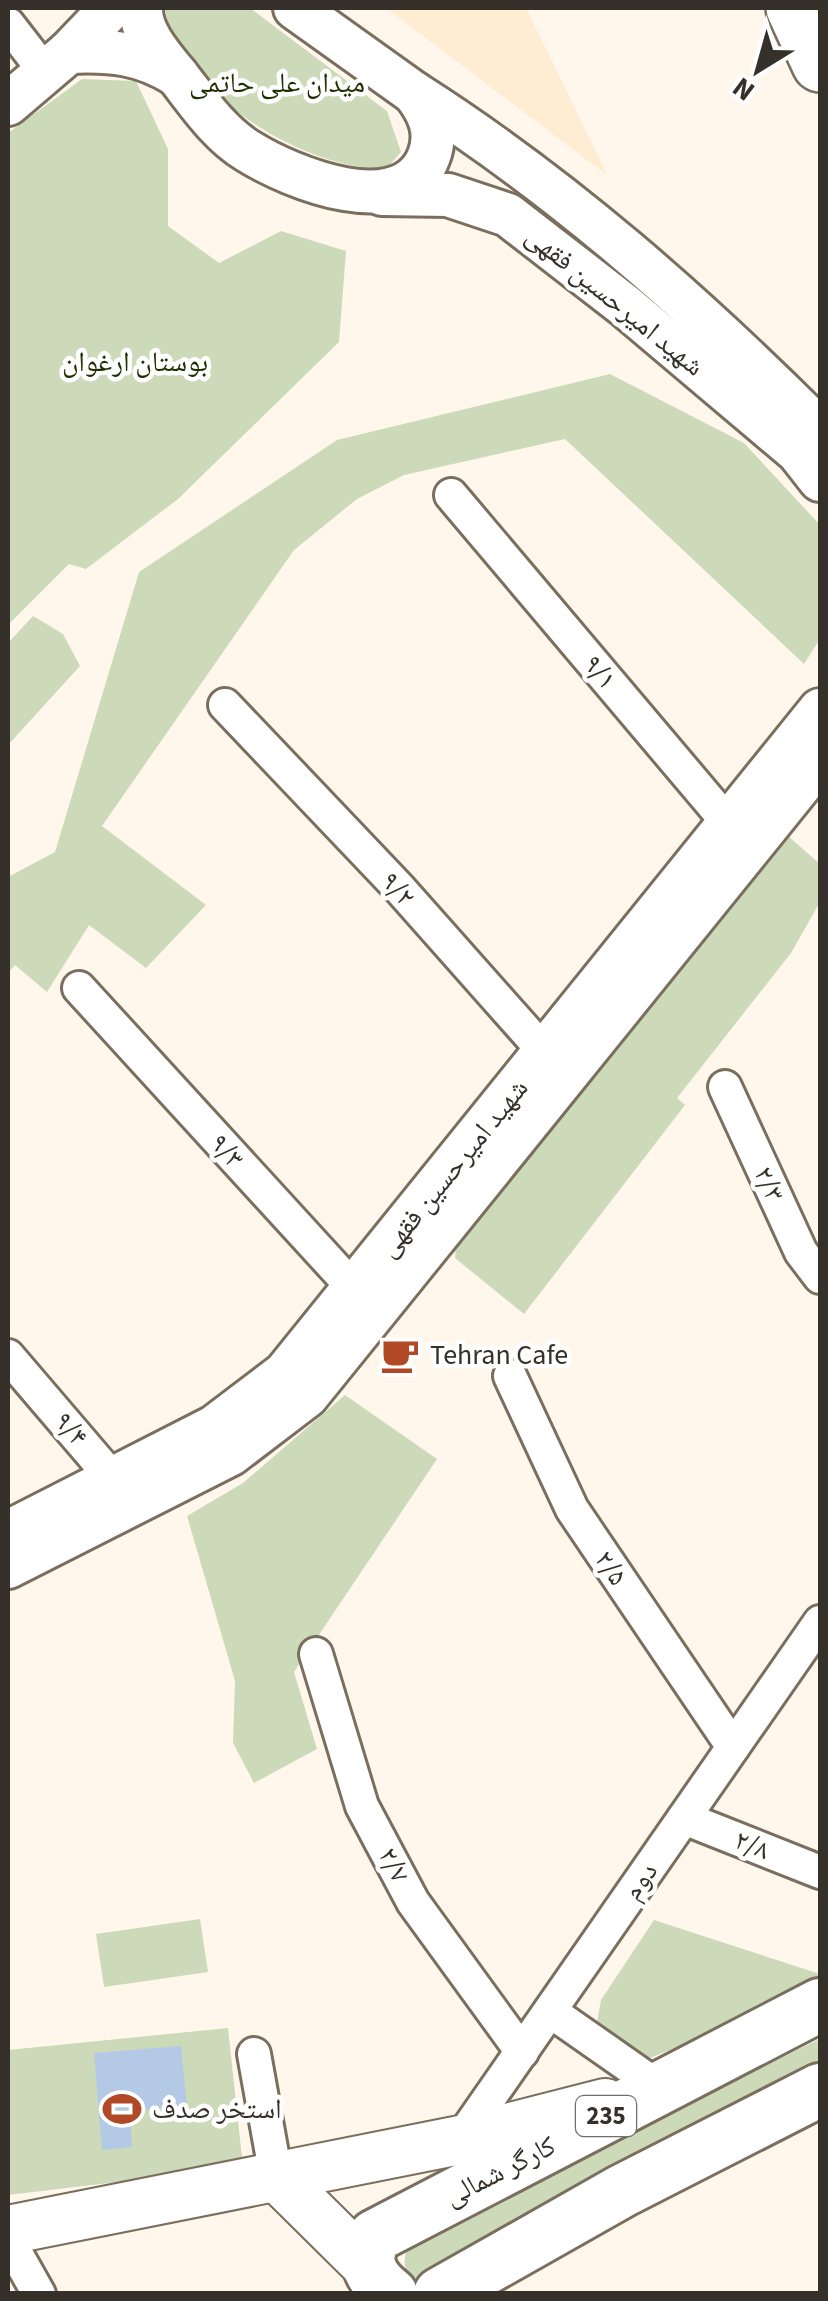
<svg xmlns="http://www.w3.org/2000/svg" width="828" height="2301" font-family="'Source Sans 3','Noto Naskh Arabic',sans-serif">
<style>
.built{fill:#feecd3}
.green{fill:#ccdaba}
.water{fill:#b3c9e5}
.lines{fill:none;stroke-linecap:round;stroke-linejoin:round}
.minor-casing{stroke:#7a6e5e;stroke-width:38}
.tertiary-casing{stroke:#7a6e5e;stroke-width:48}
.secondary-casing{stroke:#7a6e5e;stroke-width:52}
.primary-casing{stroke:#7a6e5e;stroke-width:58}
.trunk-casing{stroke:#7a6e5e;stroke-width:60}
.minor{stroke:#fff;stroke-width:32}
.tertiary{stroke:#fff;stroke-width:42}
.secondary{stroke:#fff;stroke-width:48}
.primary{stroke:#fff;stroke-width:52}
.trunk{stroke:#fff;stroke-width:55}
.labels{text-anchor:middle;dominant-baseline:central;stroke-width:9;stroke-linejoin:round;paint-order:stroke}
.shield{fill:#fff;stroke:#726e69;stroke-width:2.5}
.shield-label{font-size:25px;font-weight:bold;fill:#353029}
.park-label{font-size:28px;fill:#1f2f00;stroke:#fff}
.street-label{font-size:28px;fill:#353029;stroke:#fff}
.poi-label{font-size:28px;fill:#353029;stroke:#fff;text-anchor:start}
</style>
<rect width="100%" height="100%" fill="#fff7ec"/>
<path class="built" d="M386 8H526L608 176Z"/>
<g class="green">
<path d="M165 8H250L387 111 401 152 387 168C307 173 176 91 165 8Z"/>
<path d="M82 79 136 81 168 149V226L219 263 281 231 346 251 339 342 178 499 86 569 69 564 8 625V133Z"/>
<path d="M610 374 744 443 820 525V639L804 664 565 439 404 475 357 499 294 550 102 826 206 905 146 968 89 925 47 992 15 965 8 973V877L55 852 139 572 337 440Z"/>
<path d="M33 616 63 634 80 666 8 745V643Z"/>
<path d="M780 829 820 864V902L791 953 677 1098 685 1105 524 1314 455 1258 457 1234Z"/>
<path d="M345 1395 437 1459 294 1672 317 1749 254 1783 233 1743 235 1681 187 1516 243 1483Z"/>
<path d="M200 1919 208 1972 104 1987 96 1934Z"/>
<path d="M654 1920 820 1974V1990L645 2060 597 2022 601 2000Z"/>
<path d="M228 2028 243 2167 8 2195V2050Z"/>
<path d="M820 2039V2065L424 2287 410 2282C401 2260 403 2249 420 2232Z"/>
</g>
<path class="water" d="M181 2046 187 2107 130 2111 132 2147 102 2150 94 2053Z"/>
<g class="lines">
<g class="minor-casing">
<g id="minor">
<path d="M8 24 46 73"/>
<path d="M451 495 729 824 745 836"/>
<path d="M225 705 400 889 557 1066"/>
<path d="M79 988 369 1305"/>
<path d="M725 1087 801 1252 820 1277"/>
<path d="M8 1356 114 1480 125 1499"/>
<path d="M510 1376 572 1509 733 1747"/>
<path d="M316 1654 362 1806 413 1902 522 2052"/>
<path d="M684 1818 820 1872"/>
<path d="M550 2011 660 2088"/>
<path d="M254 2054 276 2176"/>
<path d="M460 2140 820 1622"/>
<path d="M8 2239 39 2294"/>
</g>
</g>
<g class="tertiary-casing">
<g id="tertiary">
<path d="M141 8C140 34 164 59 180 79 200 105 220 134 248 151 291 178 404 224 429 156 438 132 429 112 414 93L295 8"/>
<path d="M69 52C112 50 141 53 177 75"/>
<path d="M414 93C563 188 696 306 820 430"/>
<path d="M8 104 69 52 111 8"/>
<path d="M382 194 448 195 508 215 624 305 798 452 820 480"/>
<path d="M8 1532 214 1427 285 1373 820 710"/>
<path d="M8 1567 231 1454 307 1396 820 761"/>
</g>
</g>
<g class="secondary-casing">
<g id="secondary">
<path d="M276 2176 368 2267"/>
<path d="M8 2230 460 2140 605 2103"/>
</g>
</g>
<g class="primary-casing">
<g id="primary">
<path d="M391 2294C369 2277 362 2260 375 2236L820 2005"/>
<path d="M440 2294 622 2191 820 2090"/>
</g>
</g>
<g class="trunk-casing">
<path id="trunk" d="M794 8 820 64"/>
</g>
<use href="#minor" class="minor"/>
<use href="#tertiary" class="tertiary"/>
<use href="#secondary" class="secondary"/>
<use href="#primary" class="primary"/>
<use href="#trunk" class="trunk"/>
</g>
<defs>
<g id="cafe-bare" transform="scale(3)"><path d="M-5.5-4.5H6V0H3Q3 3.5 0 3.5H-2.5Q-5.5 3.5-5.5 0ZM3-3.2v2h1.7v-2ZM-6 4.5H4V6H-6Z" fill="#b14926" stroke="#fff" stroke-width="2.5" paint-order="stroke"/></g>
<g id="stadium-bare" transform="scale(3)"><path d="M0-5a6.5 5 0 1 0 0 10a6.5 5 0 1 0 0-10ZM-3.5-1.8h7v3.6h-7Z" fill="#b14926" stroke="#fff" stroke-width="2.5" paint-order="stroke"/></g>
</defs>
<g fill-rule="evenodd">
<use href="#cafe-bare" x="400" y="1355"/>
<use href="#stadium-bare" x="122" y="2109"/>
</g>
<g class="labels">
<rect class="shield" x="576" y="2096" width="60" height="40" rx="8"/>
<g class="shield-label">
<text x="606" y="2116">235</text>
</g>
<g class="park-label">
<text x="277" y="83">میدان علی حاتمی</text>
<text x="135" y="362">بوستان ارغوان</text>
</g>
<g class="street-label">
<text transform="translate(615 301) rotate(39)">شهید امیرحسین فقهی</text>
<text transform="translate(600 672) rotate(50)">۹/۱</text>
<text transform="translate(398 889) rotate(48)">۹/۲</text>
<text transform="translate(227 1151) rotate(48)">۹/۳</text>
<text transform="translate(453 1168) rotate(-51)">شهید امیرحسین فقهی</text>
<text transform="translate(769 1184) rotate(65)">۲/۳</text>
<text transform="translate(71 1429) rotate(49)">۹/۴</text>
<text transform="translate(611 1568) rotate(56)">۲/۵</text>
<text transform="translate(752 1845) rotate(22)">۲/۸</text>
<text transform="translate(394 1865) rotate(62)">۲/۷</text>
<text transform="translate(640 1881) rotate(-55)">دوم</text>
<text transform="translate(500 2171) rotate(-27)">کارگر شمالی</text>
</g>
<g class="poi-label">
<text x="430" y="1355">Tehran Cafe</text>
<text x="152" y="2109">استخر صدف</text>
</g>
</g>
<rect width="828" height="2301" fill="none" stroke="#353029" stroke-width="20"/>
<g transform="translate(758 70) rotate(217)" stroke="#ffffff" stroke-width="8" paint-order="stroke">
<path d="M0-8L18 38L0 25L-18 38Z" fill="#353029"/>
<text y="-15" font-size="28" font-weight="bold" text-anchor="middle" fill="#353029">N</text>
</g>
</svg>
